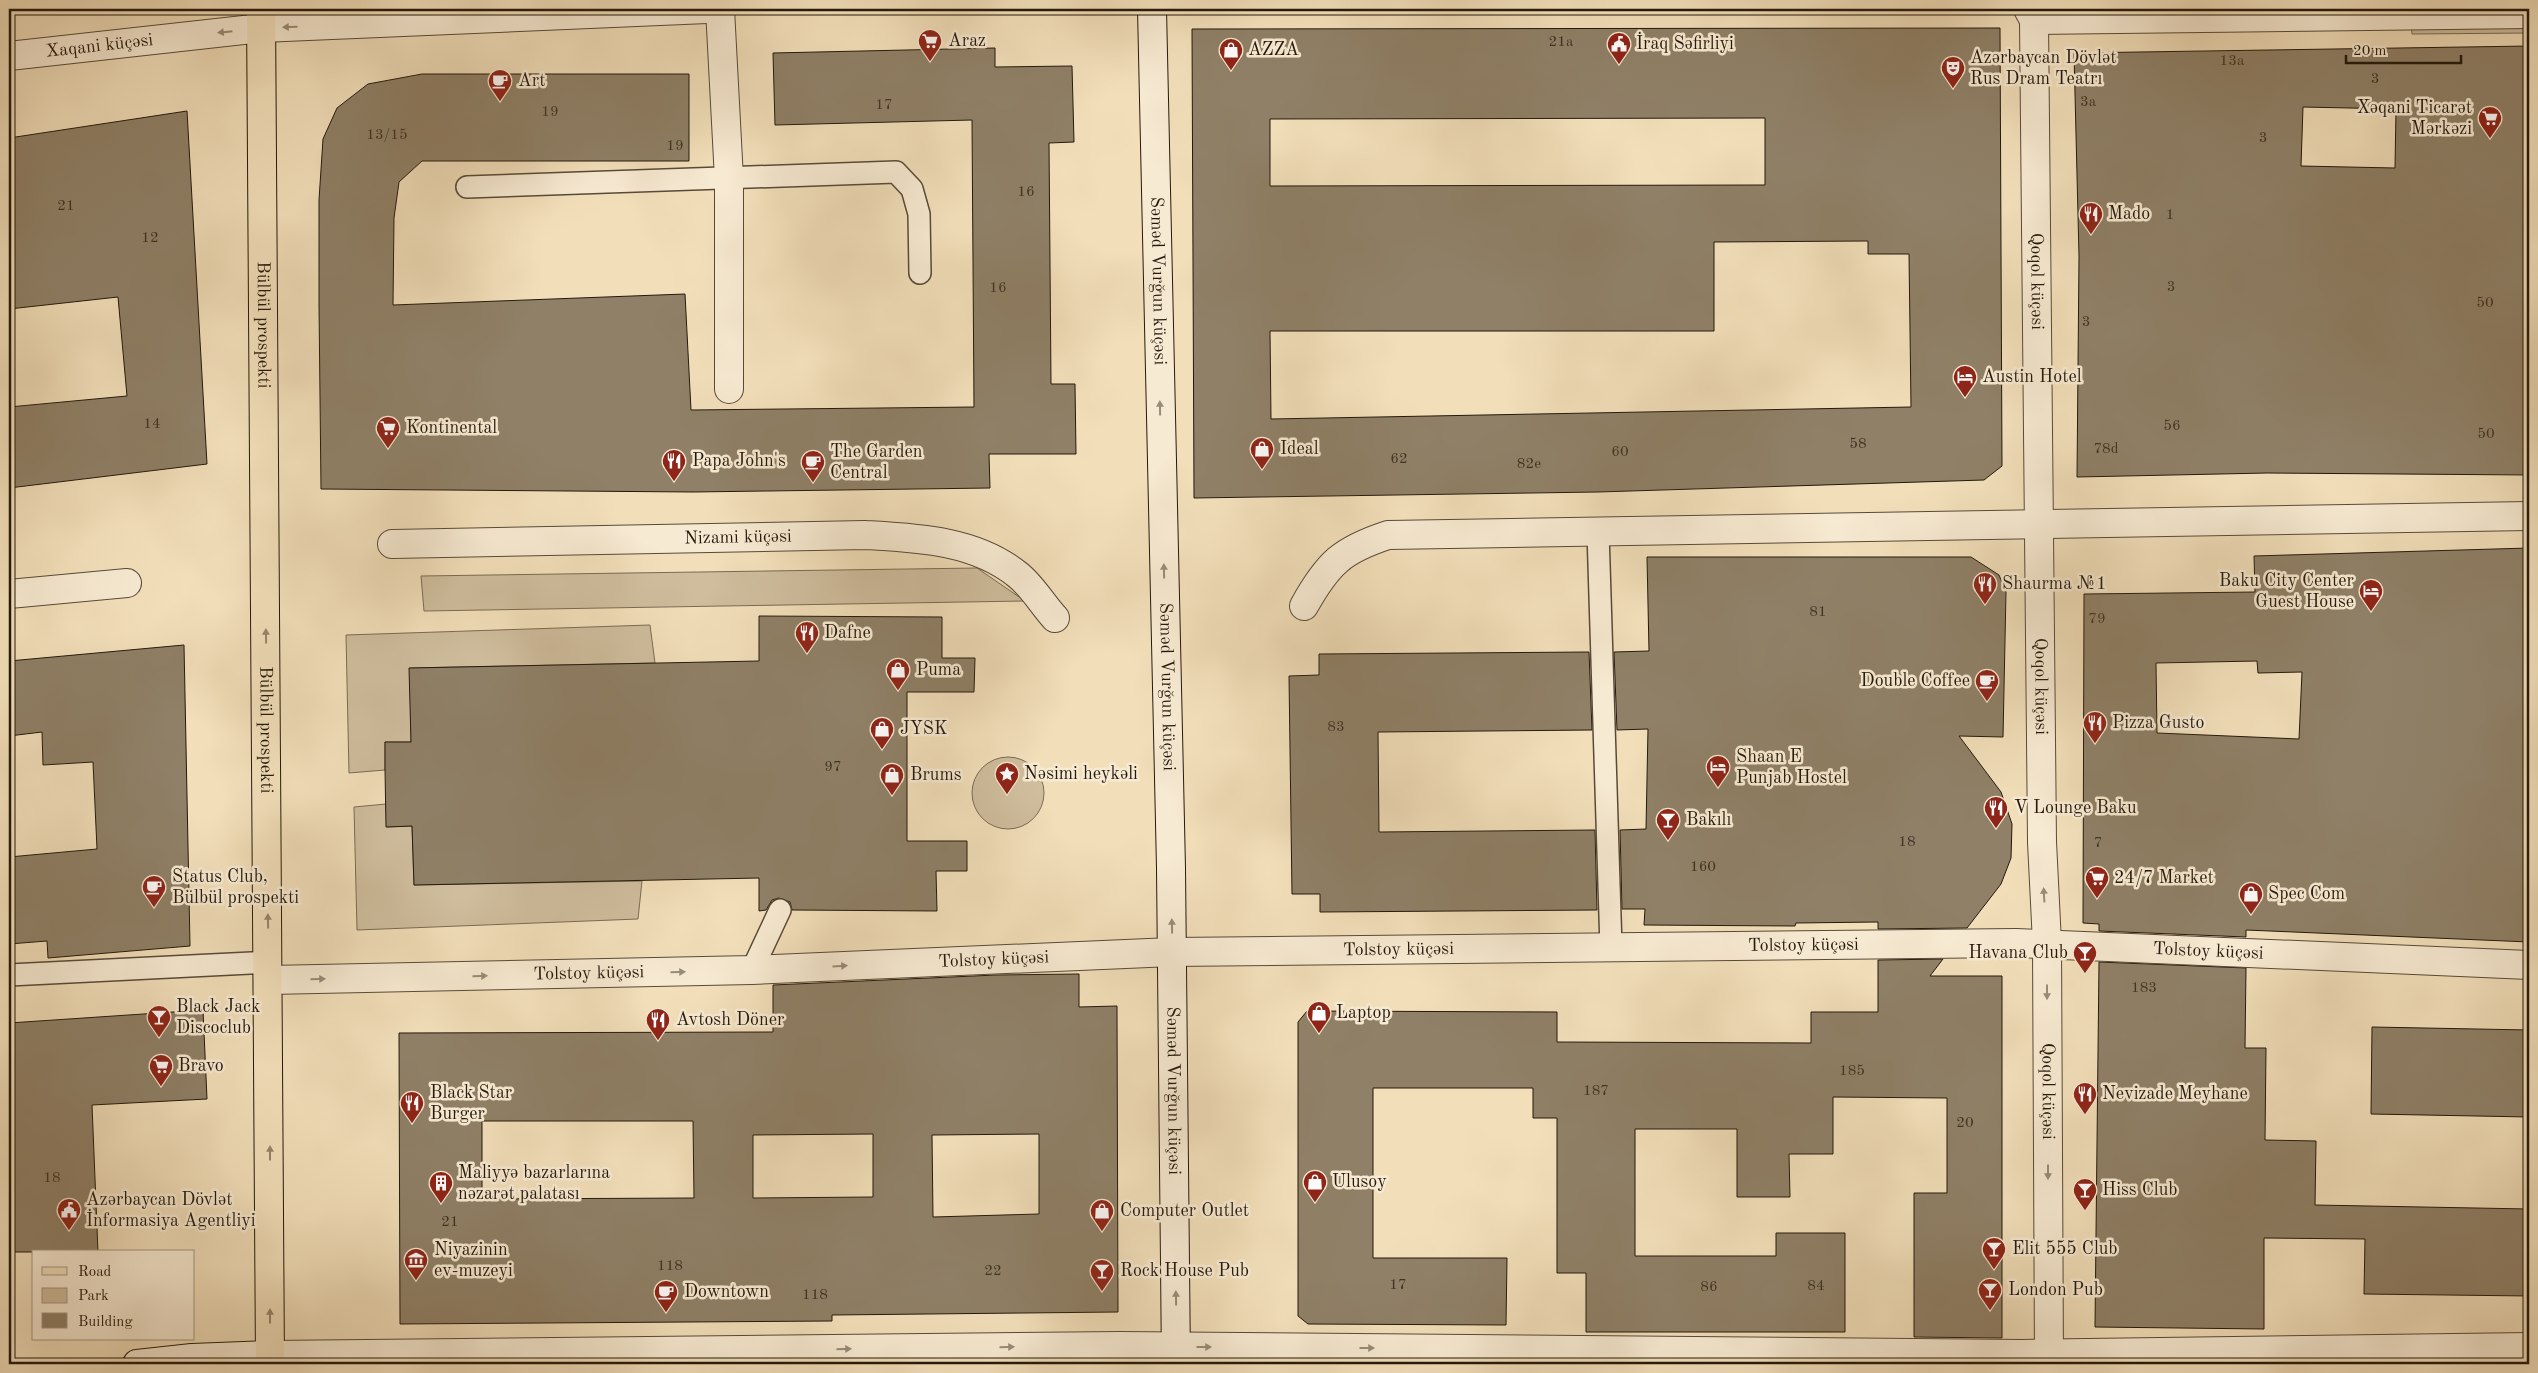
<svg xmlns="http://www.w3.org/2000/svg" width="2538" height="1373" font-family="'Old Standard TT',serif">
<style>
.green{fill:#cfbd9d;stroke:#7a6b55}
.building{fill:#8f8067;stroke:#24190d;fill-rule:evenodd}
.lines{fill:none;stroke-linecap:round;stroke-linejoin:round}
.lane-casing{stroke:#584a38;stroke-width:24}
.street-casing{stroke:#584a38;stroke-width:30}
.secondary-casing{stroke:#24190d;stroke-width:30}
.primary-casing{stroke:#24190d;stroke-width:30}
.lane{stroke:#f7ead2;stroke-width:21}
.street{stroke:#f7ead2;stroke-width:28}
.secondary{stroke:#f7ead2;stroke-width:28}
.primary{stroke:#f2dfba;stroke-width:28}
.oneway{fill:#988c79}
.oneway2{fill:#95866c}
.labels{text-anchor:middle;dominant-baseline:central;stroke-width:5;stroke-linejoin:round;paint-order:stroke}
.number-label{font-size:15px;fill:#3f3324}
.poi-label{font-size:18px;fill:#24190d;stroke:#f7ead2;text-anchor:start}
.street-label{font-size:18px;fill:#24190d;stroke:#f7ead2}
</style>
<rect width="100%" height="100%" fill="#f2dfba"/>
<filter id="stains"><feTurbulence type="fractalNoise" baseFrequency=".004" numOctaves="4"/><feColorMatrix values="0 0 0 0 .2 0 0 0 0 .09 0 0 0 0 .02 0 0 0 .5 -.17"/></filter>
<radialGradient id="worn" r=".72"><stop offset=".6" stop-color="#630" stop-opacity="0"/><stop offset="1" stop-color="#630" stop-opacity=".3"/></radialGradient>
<g class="green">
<path d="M2529 21V33L2412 34 2411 22Z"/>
<path d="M977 568 1025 601 424 611 421 576Z"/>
<path d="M650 625 655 663 410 668 411 742H385V770L349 773 346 635Z"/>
<circle cx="1008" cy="793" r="36"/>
<path d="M386 804 387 827 412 826 414 885 642 881 638 919 357 930 354 807Z"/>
</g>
<g class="building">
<path d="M2000 28 2002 466 1984 480 1598 492 1194 498 1192 29ZM1765 118V185L1270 186V119ZM1868 241V254H1909L1911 407 1271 419 1270 331H1714V242Z"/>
<path d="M2529 46V475L2267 473 2077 477 2079 256 2074 53ZM2303 107 2396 109 2395 168 2301 166Z"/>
<path d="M995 48V67L1072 66 1074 142 1049 143 1051 384H1075L1076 454H989L990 488 693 492 321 489 319 305V200L323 139 337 108 368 84 422 74H689V161H422L399 182 394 218 393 305 685 294 691 410 974 407 972 120 775 125 773 53Z"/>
<path d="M187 111 207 464 9 488V407L127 396 118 297 9 309V138Z"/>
<path d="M2529 548V942L2246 930V937L2099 931V924L2083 923 2084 594 2255 592 2254 556ZM2257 661 2258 673 2302 672 2299 739 2157 733 2156 663Z"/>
<path d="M1647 557H1971L1999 575 2006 592 2003 737 1959 736 2001 792 2012 824 2011 858 2001 884 1967 928 1878 929V922L1796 923 1795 926 1644 925 1645 909H1622L1620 830 1646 829 1648 729 1617 730 1614 652 1649 651Z"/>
<path d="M759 616 942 617V658H975L974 692H907V841H967V871H936L937 911 792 910 790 902 779 898 772 900 766 910 759 911V878L414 885 412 826 386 827 385 770V742H411L409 668 759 661Z"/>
<path d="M184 645 190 946 48 958 47 941 9 944V857L97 849 93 762 43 765 42 732 9 736V661Z"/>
<path d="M1589 652 1592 730 1378 732 1379 832 1595 830 1597 910 1320 912V894H1292L1289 676 1319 675V654Z"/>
<path d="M1943 959 1930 976H2002V1338L1914 1337V1193H1947V1098L1833 1097V1154H1789L1790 1197H1737V1129H1635V1256H1776V1233H1845V1332H1586V1273H1557V1118H1533V1088H1373V1258H1507L1506 1325 1308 1324 1298 1316V1022L1307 1011 1557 1012V1042L1811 1043V1012H1878V960Z"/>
<path d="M2099 962 2246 968 2245 1048H2266L2265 1140 2316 1141 2315 1205 2529 1209V1296L2364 1294 2365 1239 2264 1238V1329L2095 1327Z"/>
<path d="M1079 974V1007L1117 1006 1118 1312 832 1315V1321L400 1324 399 1033 773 1032V985L996 975ZM482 1121H693L694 1198 482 1199ZM873 1134V1197L753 1198V1135ZM1039 1134V1214L933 1217 932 1135Z"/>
<path d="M203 1010 207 1099 92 1105 98 1252H9V1023Z"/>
<path d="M2372 1027 2529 1030V1117L2371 1114Z"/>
</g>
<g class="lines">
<g class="lane-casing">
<g id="lane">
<path d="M467 187 896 172 912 189 919 214 920 273"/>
<path d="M1598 532 1611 948"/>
<path d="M752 970 780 910"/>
<path d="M9 975 269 962"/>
</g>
</g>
<g class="street-casing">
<g id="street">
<path d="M720 9 729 179V389"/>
<path id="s1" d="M2028 9 2034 20 2042 842 2047 943 2049 1364"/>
<path d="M2034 20 2529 14"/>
<path id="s2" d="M9 56 261 28 707 9"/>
<path id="s3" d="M392 544 865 535C917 538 975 540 1018 575 1032 586 1043 605 1055 618"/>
<path d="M9 594 127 583"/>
<path d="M1304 606C1328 563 1342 550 1388 535L2529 516"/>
<path id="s4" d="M269 980 752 970 1172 952 2016 943 2529 965"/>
<path d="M270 1355 1120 1346 2022 1354 2529 1347"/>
</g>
</g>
<g class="secondary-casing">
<g id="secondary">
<path id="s5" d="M1152 9 1171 868 1176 1364"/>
<path d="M137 1364 192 1358 270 1355"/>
</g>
</g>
<g class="primary-casing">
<g id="primary">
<path id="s6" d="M261 9 270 1364"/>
</g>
</g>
<use href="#lane" class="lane"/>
<use href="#street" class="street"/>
<use href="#secondary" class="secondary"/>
<use href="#primary" class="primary"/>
</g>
<defs><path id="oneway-solid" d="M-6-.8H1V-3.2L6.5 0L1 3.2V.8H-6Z" transform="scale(1.25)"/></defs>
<g class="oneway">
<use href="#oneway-solid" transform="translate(290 27) rotate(178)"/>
<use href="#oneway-solid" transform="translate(225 32) rotate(174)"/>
<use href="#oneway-solid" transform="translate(1160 408) rotate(-91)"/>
<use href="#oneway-solid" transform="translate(1164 571) rotate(-91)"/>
<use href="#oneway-solid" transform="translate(2044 895) rotate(-93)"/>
<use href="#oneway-solid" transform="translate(1172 926) rotate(-91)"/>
<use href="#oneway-solid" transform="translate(840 966) rotate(-3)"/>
<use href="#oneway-solid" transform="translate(678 972) rotate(-1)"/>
<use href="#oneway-solid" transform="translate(480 976) rotate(-1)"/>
<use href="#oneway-solid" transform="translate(318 979) rotate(-1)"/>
<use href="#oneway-solid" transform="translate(2047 992) rotate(90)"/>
<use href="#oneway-solid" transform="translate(2048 1172) rotate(90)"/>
<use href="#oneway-solid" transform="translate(1176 1298) rotate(-91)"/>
<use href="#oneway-solid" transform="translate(1007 1347) rotate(-1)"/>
<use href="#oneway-solid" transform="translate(1204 1347)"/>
<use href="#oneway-solid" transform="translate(1367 1348)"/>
<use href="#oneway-solid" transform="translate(844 1349) rotate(-1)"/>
</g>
<g class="oneway2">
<use href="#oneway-solid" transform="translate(266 636) rotate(-91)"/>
<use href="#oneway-solid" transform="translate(268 921) rotate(-91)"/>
<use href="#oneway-solid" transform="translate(270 1153) rotate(-90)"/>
<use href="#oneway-solid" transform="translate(270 1316) rotate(-90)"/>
</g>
<defs>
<g id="supermarket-pin" transform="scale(1.25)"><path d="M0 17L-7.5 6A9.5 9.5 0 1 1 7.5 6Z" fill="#8f2418" stroke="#f7ead2"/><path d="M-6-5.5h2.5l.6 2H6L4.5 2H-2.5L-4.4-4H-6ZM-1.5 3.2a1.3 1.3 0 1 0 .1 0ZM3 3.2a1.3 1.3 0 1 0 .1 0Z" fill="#fff"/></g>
<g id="civic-pin" transform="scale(1.25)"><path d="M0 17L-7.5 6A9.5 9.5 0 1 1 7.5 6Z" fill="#8f2418" stroke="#f7ead2"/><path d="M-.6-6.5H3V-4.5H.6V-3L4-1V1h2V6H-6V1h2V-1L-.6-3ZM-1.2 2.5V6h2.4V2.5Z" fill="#fff"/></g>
<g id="shop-pin" transform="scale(1.25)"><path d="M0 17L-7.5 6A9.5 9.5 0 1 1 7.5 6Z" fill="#8f2418" stroke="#f7ead2"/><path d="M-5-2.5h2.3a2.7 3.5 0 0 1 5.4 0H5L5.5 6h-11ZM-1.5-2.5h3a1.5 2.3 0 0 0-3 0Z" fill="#fff"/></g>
<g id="theatre-pin" transform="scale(1.25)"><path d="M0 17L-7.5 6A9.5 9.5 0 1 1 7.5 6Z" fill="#8f2418" stroke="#f7ead2"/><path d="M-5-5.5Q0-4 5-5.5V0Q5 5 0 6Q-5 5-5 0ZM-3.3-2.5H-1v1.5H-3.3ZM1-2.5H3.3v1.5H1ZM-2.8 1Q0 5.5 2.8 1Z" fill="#fff"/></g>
<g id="cafe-pin" transform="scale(1.25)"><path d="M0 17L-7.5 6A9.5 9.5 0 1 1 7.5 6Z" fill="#8f2418" stroke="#f7ead2"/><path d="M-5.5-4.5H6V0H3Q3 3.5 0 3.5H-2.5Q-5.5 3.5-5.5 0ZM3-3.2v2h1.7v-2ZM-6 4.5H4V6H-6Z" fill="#fff"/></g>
<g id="restaurant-pin" transform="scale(1.25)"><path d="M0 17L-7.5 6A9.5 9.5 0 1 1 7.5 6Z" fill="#8f2418" stroke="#f7ead2"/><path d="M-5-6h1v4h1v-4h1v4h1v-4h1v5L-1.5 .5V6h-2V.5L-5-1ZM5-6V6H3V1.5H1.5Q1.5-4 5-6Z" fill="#fff"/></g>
<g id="hotel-pin" transform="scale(1.25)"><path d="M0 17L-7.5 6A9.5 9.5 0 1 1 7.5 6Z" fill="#8f2418" stroke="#f7ead2"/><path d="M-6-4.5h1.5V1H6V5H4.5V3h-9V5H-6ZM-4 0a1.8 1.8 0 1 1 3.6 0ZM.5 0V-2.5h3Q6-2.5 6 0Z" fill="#fff"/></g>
<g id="sight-pin" transform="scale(1.25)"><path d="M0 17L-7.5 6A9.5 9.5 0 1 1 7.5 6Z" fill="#8f2418" stroke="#f7ead2"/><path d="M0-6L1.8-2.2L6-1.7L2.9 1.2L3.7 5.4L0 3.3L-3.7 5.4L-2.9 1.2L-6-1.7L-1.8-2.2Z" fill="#fff"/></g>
<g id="bar-pin" transform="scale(1.25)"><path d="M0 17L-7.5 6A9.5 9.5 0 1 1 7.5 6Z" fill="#8f2418" stroke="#f7ead2"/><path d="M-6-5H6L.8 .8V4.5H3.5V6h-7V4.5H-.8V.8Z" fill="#fff"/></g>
<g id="building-pin" transform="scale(1.25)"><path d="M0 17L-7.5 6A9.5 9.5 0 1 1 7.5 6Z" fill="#8f2418" stroke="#f7ead2"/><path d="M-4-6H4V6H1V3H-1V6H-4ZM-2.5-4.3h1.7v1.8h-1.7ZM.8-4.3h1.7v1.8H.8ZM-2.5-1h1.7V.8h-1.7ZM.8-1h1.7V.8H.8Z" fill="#fff"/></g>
<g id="museum-pin" transform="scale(1.25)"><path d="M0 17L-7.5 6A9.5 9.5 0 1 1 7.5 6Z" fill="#8f2418" stroke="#f7ead2"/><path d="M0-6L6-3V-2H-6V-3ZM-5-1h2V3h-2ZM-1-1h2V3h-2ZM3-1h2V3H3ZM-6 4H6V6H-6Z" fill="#fff"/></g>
</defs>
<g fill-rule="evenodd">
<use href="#supermarket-pin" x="930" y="41"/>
<use href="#civic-pin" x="1619" y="44"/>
<use href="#shop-pin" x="1231" y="50"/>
<use href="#theatre-pin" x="1953" y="68"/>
<use href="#cafe-pin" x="500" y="81"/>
<use href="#supermarket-pin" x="2490" y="118"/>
<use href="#restaurant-pin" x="2091" y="214"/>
<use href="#hotel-pin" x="1965" y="377"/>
<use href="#supermarket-pin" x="388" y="428"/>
<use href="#shop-pin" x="1262" y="449"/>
<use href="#restaurant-pin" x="674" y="461"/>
<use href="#cafe-pin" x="813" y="462"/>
<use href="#restaurant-pin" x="1985" y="584"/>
<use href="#hotel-pin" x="2371" y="591"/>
<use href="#restaurant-pin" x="807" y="633"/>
<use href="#shop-pin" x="898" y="670"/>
<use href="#cafe-pin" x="1987" y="681"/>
<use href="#restaurant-pin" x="2095" y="723"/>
<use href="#shop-pin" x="882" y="729"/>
<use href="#hotel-pin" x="1718" y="767"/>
<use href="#sight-pin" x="1007" y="774"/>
<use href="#shop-pin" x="892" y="775"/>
<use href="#restaurant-pin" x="1996" y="808"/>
<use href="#bar-pin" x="1668" y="820"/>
<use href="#supermarket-pin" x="2097" y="878"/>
<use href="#cafe-pin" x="154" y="887"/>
<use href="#shop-pin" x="2251" y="894"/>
<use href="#bar-pin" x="2085" y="953"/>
<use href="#shop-pin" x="1319" y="1013"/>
<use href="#bar-pin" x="159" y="1017"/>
<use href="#restaurant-pin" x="658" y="1020"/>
<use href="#supermarket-pin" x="161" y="1066"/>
<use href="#restaurant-pin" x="2085" y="1094"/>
<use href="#restaurant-pin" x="412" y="1103"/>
<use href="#shop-pin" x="1315" y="1182"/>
<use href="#building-pin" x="441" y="1183"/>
<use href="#bar-pin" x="2085" y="1190"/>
<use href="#civic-pin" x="69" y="1210"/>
<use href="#shop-pin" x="1102" y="1211"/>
<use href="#bar-pin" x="1994" y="1249"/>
<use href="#museum-pin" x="416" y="1260"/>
<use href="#bar-pin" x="1102" y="1271"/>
<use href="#bar-pin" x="1990" y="1290"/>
<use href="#cafe-pin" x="666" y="1292"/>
</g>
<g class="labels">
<g class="number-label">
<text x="1561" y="42">21a</text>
<text x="2232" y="61">13a</text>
<text x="2375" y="79">3</text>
<text x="2088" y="102">3a</text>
<text x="884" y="105">17</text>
<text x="550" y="112">19</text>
<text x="387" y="135">13/15</text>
<text x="2263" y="138">3</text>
<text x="675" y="146">19</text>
<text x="1026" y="192">16</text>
<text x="66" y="206">21</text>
<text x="2170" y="215">1</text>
<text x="150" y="238">12</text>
<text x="2171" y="287">3</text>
<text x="998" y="288">16</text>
<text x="2485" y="303">50</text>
<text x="2086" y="322">3</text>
<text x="152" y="424">14</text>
<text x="2172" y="426">56</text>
<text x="2486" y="434">50</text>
<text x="1858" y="444">58</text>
<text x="2106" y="449">78d</text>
<text x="1620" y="452">60</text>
<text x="1399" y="459">62</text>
<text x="1529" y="464">82e</text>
<text x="1818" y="612">81</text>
<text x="2097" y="619">79</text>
<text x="1336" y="727">83</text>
<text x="833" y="767">97</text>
<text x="1907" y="842">18</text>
<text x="2098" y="843">7</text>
<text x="1703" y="867">160</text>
<text x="2144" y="988">183</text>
<text x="1852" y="1071">185</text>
<text x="1596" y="1091">187</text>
<text x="1965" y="1123">20</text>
<text x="52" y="1178">18</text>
<text x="450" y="1222">21</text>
<text x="670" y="1266">118</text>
<text x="993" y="1271">22</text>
<text x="1398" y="1285">17</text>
<text x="1816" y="1286">84</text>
<text x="1709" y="1287">86</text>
<text x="815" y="1295">118</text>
</g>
<g class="poi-label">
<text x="948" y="41">Araz</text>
<text x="1636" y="44">İraq Səfirliyi</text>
<text x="1248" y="50">AZZA</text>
<text x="1970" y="58">Azərbaycan Dövlət<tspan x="1970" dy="21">Rus Dram Teatrı</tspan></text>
<text x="518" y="81">Art</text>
<text x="2472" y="108" text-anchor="end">Xəqani Ticarət<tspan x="2472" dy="21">Mərkəzi</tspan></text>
<text x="2108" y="214">Mado</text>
<text x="1982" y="377">Austin Hotel</text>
<text x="406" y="428">Kontinental</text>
<text x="1280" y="449">Ideal</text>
<text x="830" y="452">The Garden<tspan x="830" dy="21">Central</tspan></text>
<text x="692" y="461">Papa John's</text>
<text x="2354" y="581" text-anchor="end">Baku City Center<tspan x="2354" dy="21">Guest House</tspan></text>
<text x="2002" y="584">Shaurma №1</text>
<text x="824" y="633">Dafne</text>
<text x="916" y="670">Puma</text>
<text x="1970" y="681" text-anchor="end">Double Coffee</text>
<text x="2112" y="723">Pizza Gusto</text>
<text x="900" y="729">JYSK</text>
<text x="1736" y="757">Shaan E<tspan x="1736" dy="21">Punjab Hostel</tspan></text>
<text x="1024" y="774">Nəsimi heykəli</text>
<text x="910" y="775">Brums</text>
<text x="2014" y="808">V Lounge Baku</text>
<text x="1686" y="820">Bakılı</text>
<text x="172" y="877">Status Club,<tspan x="172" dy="21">Bülbül prospekti</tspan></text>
<text x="2114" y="878">24/7 Market</text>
<text x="2268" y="894">Spec Com</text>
<text x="2068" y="953" text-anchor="end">Havana Club</text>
<text x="176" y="1007">Black Jack<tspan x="176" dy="21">Discoclub</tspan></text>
<text x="1336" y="1013">Laptop</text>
<text x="676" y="1020">Avtosh Döner</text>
<text x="178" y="1066">Bravo</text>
<text x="430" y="1093">Black Star<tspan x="430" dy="21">Burger</tspan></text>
<text x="2102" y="1094">Nevizade Meyhane</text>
<text x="458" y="1173">Maliyyə bazarlarına<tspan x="458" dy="21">nəzarət palatası</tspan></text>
<text x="1332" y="1182">Ulusoy</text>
<text x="2102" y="1190">Hiss Club</text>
<text x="86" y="1200">Azərbaycan Dövlət<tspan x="86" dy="21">İnformasiya Agentliyi</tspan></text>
<text x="1120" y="1211">Computer Outlet</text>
<text x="2012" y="1249">Elit 555 Club</text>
<text x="434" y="1250">Niyazinin<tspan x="434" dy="21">ev-muzeyi</tspan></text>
<text x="1120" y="1271">Rock House Pub</text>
<text x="2008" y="1290">London Pub</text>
<text x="684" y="1292">Downtown</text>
</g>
<g class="street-label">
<text stroke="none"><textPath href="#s2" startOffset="91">Xaqani küçəsi</textPath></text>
<text stroke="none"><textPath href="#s1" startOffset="274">Qoqol küçəsi</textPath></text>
<text stroke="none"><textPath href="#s5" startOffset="272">Səməd Vurğun küçəsi</textPath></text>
<text stroke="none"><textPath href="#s6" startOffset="316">Bülbül prospekti</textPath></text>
<text stroke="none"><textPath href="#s3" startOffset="346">Nizami küçəsi</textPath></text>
<text stroke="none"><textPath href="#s5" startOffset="678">Səməd Vurğun küçəsi</textPath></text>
<text stroke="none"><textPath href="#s1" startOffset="679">Qoqol küçəsi</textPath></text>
<text stroke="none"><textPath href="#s6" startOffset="721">Bülbül prospekti</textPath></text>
<text stroke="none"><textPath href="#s4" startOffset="1535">Tolstoy küçəsi</textPath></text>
<text stroke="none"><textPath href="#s4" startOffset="1130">Tolstoy küçəsi</textPath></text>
<text stroke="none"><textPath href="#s4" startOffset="1940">Tolstoy küçəsi</textPath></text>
<text stroke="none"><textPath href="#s4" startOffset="725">Tolstoy küçəsi</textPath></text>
<text stroke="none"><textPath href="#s4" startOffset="320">Tolstoy küçəsi</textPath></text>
<text stroke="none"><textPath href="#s5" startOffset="1082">Səməd Vurğun küçəsi</textPath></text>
<text stroke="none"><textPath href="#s1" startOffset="1084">Qoqol küçəsi</textPath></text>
</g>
</g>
<rect width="2538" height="1373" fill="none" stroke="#f2dfba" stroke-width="30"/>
<rect x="10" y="10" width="2518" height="1353" fill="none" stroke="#24190d" stroke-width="2.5"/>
<rect x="15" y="15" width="2508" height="1343" fill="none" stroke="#24190d"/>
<rect x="32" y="1250" width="162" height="90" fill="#f7ead2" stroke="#a39683"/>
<rect x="42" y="1267" width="25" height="8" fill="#f2dfba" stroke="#a39683"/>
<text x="78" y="1276" font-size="15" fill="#24190d">Road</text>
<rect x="42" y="1288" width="25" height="15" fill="#cfbd9d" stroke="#a39683"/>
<text x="78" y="1300" font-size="15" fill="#24190d">Park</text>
<rect x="42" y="1313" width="25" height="15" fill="#8f8067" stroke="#a39683"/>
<text x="78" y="1326" font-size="15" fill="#24190d">Building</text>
<path d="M2346 55v8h115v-8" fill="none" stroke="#24190d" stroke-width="2.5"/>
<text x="2353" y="55" font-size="15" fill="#24190d" stroke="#f7ead2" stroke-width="4" paint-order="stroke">20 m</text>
<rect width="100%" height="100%" filter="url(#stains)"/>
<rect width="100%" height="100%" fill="url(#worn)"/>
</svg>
